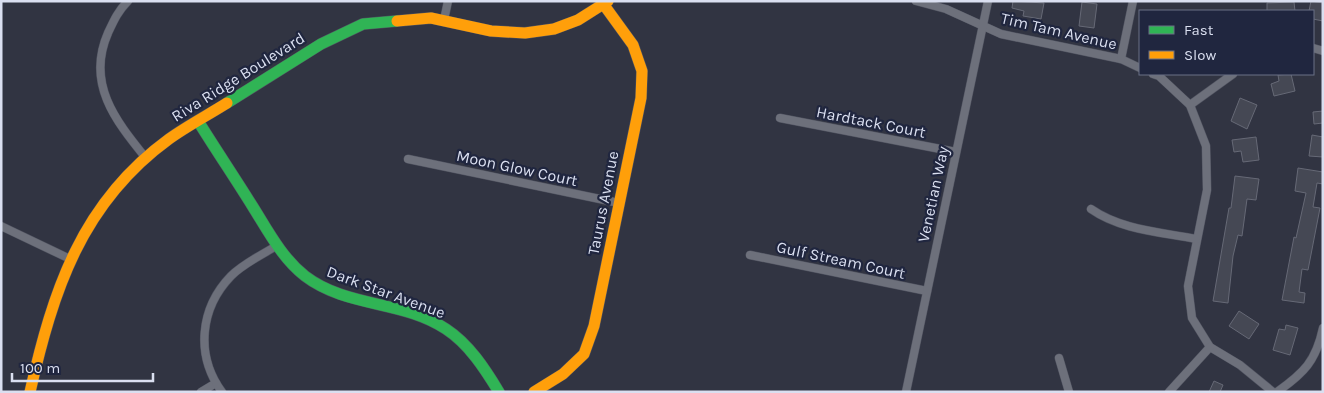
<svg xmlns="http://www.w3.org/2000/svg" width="1324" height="393" font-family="Karla,sans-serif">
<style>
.building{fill:#454854;stroke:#666976}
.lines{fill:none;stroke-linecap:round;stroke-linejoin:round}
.street-casing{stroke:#505360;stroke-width:9}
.fast-casing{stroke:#505360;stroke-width:12}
.slow-casing{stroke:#505360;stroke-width:12}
.street{stroke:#6d707b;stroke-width:8}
.fast{stroke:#30b455;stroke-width:11}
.slow{stroke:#ff9f0a;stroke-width:11}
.labels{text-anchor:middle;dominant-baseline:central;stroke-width:4.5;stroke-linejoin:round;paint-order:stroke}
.street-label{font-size:16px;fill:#dadff0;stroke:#20263f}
</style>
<rect width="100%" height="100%" fill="#313442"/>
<g class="building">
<path d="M1013 1 1044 3 1041 19 1023 16 1024 11 1012 8Z"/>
<path d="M1311 1 1323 3V21L1313 19V11H1309Z"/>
<path d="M1082 2 1097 4 1094 28 1079 26Z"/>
<path d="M1294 2 1295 11H1267V3Z"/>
<path d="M1291 74 1295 91 1274 96 1271 84 1279 81 1278 75Z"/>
<path d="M1240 98 1257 105 1247 129 1231 121Z"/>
<path d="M1323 111V123L1314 124 1313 112Z"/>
<path d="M1312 135 1323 137V157L1309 156Z"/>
<path d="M1256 137 1259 160 1243 162 1241 151 1234 152 1232 140Z"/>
<path d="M1298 168 1323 172V184L1317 183 1313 207 1320 208 1308 270 1302 269 1299 292 1305 293 1304 303 1282 300 1294 237 1296 238 1306 193 1295 191Z"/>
<path d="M1235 176 1259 179 1256 200 1247 199 1242 236 1238 235 1233 256 1228 303 1213 301 1229 208H1231Z"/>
<path d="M1239 311 1259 324 1249 339 1229 326Z"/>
<path d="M1286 325 1298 328 1290 355 1273 350 1279 329 1285 330Z"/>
<path d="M1214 381 1223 385 1220 392H1209Z"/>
</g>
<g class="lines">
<g class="street-casing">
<g id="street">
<path d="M128 1C118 11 114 20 108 33 86 83 115 120 145 157"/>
<path d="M916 1 946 9 1001 34 1121 59 1140 68"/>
<path d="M444 20 448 1"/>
<path d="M1313 48 1323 51"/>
<path d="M1121 59 1133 1"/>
<path d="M1153 74 1159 76 1190 105 1206 146 1207 190 1188 286 1192 318 1210 347 1240 365 1273 392"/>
<path d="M1190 105 1233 74"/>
<path d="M780 118 956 152"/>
<path d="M408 159 619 203"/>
<path d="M1091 209C1121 230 1161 232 1196 239"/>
<path d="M1 226 68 258"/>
<path d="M750 255 927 291"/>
<path d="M1059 358 1069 392"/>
<path d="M201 392 216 383"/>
<path d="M222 392C195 355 200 308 231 276 244 263 262 255 276 246"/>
<path d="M906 392 988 1"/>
<path d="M1169 392 1210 347"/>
<path d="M1277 392C1304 373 1316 361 1323 328"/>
</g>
</g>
<g class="fast-casing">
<g id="fast">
<path d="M227 103 321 44 363 24 397 21"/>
<path d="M198 121C216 150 235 178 253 207 268 231 282 258 305 276 347 308 403 300 446 329 469 344 485 369 499 392"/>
</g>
</g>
<g class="slow-casing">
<g id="slow">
<path d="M397 21 431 18 491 31 525 33 554 29 578 20 608 1"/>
<path d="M30 392C53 291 81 203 169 139 187 126 208 115 227 103"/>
<path d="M534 392 563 374 584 354 594 326 641 98 642 71 633 45 604 5"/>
</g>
</g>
<use href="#street" class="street"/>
<use href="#fast" class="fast"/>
<use href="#slow" class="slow"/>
</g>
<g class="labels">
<g class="street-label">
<text transform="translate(1059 31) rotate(13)">Tim Tam Avenue</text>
<text transform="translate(238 77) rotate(-32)">Riva Ridge Boulevard</text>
<text transform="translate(871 122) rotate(11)">Hardtack Court</text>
<text transform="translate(517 168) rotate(12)">Moon Glow Court</text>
<text transform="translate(933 194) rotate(-78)">Venetian Way</text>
<text transform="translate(603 203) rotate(-79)">Taurus Avenue</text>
<text transform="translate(841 260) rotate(12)">Gulf Stream Court</text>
<text transform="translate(386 292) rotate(20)">Dark Star Avenue</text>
</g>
</g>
<rect width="1324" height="393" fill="none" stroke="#dadff0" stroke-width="5"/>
<rect x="1139" y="10" width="175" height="65" fill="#20263f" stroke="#6a7086"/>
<rect x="1149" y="26" width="25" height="8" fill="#30b455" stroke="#6a7086"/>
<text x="1184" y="35" font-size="15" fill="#dadff0">Fast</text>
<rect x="1149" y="51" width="25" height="8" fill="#ff9f0a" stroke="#6a7086"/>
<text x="1184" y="60" font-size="15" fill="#dadff0">Slow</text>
<path d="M12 373v8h141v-8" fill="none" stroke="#dadff0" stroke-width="2.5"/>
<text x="20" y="373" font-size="15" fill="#dadff0" stroke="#20263f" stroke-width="4" paint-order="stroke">100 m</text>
</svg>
